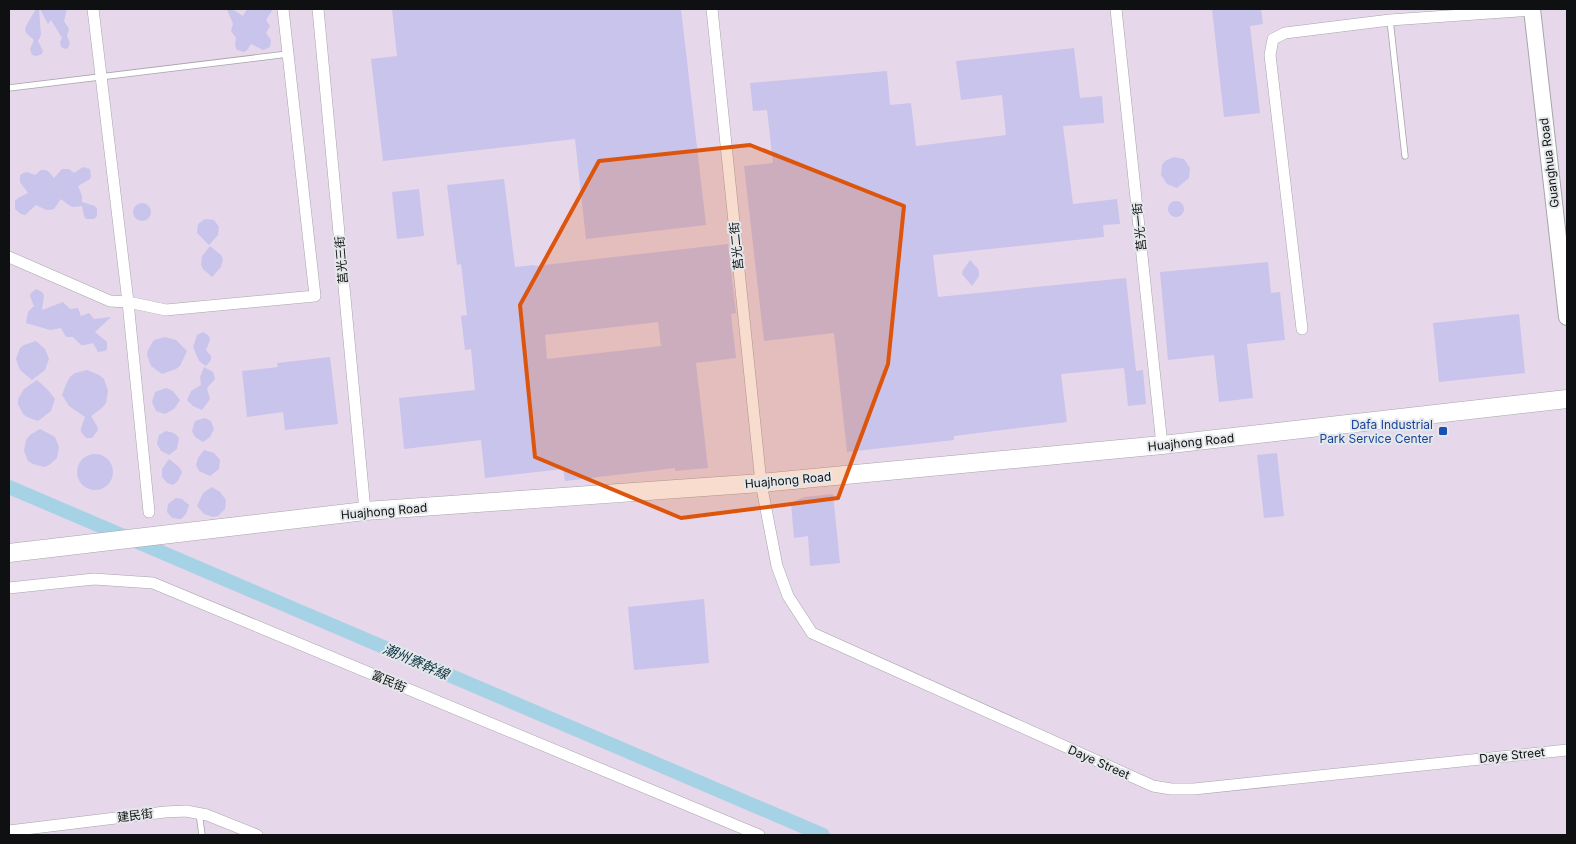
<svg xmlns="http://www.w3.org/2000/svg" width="1576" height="844" font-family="Inter,'Noto Sans TC',sans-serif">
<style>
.industrial{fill:#e7d7ea}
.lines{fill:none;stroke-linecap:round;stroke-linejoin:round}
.canal{stroke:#a6d2e5;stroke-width:14}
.building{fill:#c8c4eb;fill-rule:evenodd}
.lane-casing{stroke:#a3a6a9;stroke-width:7}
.street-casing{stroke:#a3a6a9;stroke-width:12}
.secondary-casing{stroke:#a3a6a9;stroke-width:18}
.primary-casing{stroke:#a3a6a9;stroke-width:19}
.lane{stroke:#fff;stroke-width:5.5}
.street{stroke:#fff;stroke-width:11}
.secondary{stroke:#fff;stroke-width:16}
.primary{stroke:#fff;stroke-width:18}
.marked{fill:#dd550c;fill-opacity:0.2;stroke:#dd550c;stroke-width:4;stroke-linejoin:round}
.transit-dot{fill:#1a4fb4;stroke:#e5e8eb;stroke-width:2}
.labels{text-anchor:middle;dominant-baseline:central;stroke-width:4;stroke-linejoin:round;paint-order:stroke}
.street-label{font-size:12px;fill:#0f1011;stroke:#e5e8eb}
.transit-label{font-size:12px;fill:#164399;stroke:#e5e8eb;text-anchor:end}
.water-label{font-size:14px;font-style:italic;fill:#093341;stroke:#e5e8eb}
</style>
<rect width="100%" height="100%" fill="#e5e8eb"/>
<rect class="industrial" x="9" y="9" width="1558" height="826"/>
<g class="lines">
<path class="canal" d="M9 487 823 835"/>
</g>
<g class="building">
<path d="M36 9H39L41 35 38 41 43 51 42 54 36 56 32 55 30 49 34 40 27 34 25 30 26 26Z"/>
<path d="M40 9H67L64 21 69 29 67 36 70 43 68 48 66 49 61 47 60 42 62 38 51 20 48 24Z"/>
<path d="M227 9H232L243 16 247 9H273L266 20 270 26 266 33 271 40 270 47 263 50 251 44 247 50 244 52 237 50 235 46 236 38 231 31 233 24Z"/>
<path d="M392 9H681L706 225 586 239 575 139 383 161 371 59 397 56Z"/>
<path d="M1212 9H1261L1263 24 1250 26 1260 113 1224 117Z"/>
<path d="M1074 48 1080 98 1102 96 1104 123 1063 126 1073 204 1117 199 1120 224 1103 225 1104 237 933 255 938 297 1126 278 1136 371 1143 370 1146 404 1128 406 1124 368 1061 374 1067 422 954 436V440L847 452 834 333 764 341 744 166 773 163 767 110 753 111 750 83 887 71 890 105 911 103 916 146 1006 135 1002 95 961 100 956 61Z"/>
<path d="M1174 157 1184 159 1190 168 1189 178 1177 188 1167 184 1161 175 1162 165 1165 161Z"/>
<path d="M83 167 90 169 91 176 90 179 78 186 82 196V202L95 206 97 209V216L94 219H86L84 216 82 206 74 207 70 206 61 199 54 209 50 210H46L36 205 25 215 21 214 15 209V201L18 198 28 193 20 182V175L23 173 27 172 35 175 41 170H45L48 171 54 178 62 169H69L74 173Z"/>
<path d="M504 179 515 267 535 265V266L728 244 736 313 731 314 736 358 696 363 708 468 675 471V468L565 481 563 469 485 478 481 440 404 449 399 398 475 390 471 349 465 350 461 316 467 315 461 264 457 265 447 185ZM658 322 661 346 547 359 545 335Z"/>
<path d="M419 189 424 236 397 239 392 192Z"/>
<circle cx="1176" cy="209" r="8"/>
<circle cx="142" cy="212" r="9"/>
<path d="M205 219 214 220 219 227 218 235 209 245 197 233 198 224Z"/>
<path d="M210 246 221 255 223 259 221 267 212 277 203 269 201 265 202 256Z"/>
<path d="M970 260 978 269 979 272V276L972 286 962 274 963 270Z"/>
<path d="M1268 262 1271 293 1280 292 1285 340 1247 344 1253 398 1219 402 1214 355 1168 360 1160 272Z"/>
<path d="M36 289 42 292 44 295 42 310 63 302 70 309 78 308 81 316 89 313 94 319 111 317 95 332 107 342V349L105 351 98 352 93 343 85 345H81L73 337H66L61 328 50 330 26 323 28 312 34 306 30 296 31 293Z"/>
<path d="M1519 314 1525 373 1439 382 1433 323Z"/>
<path d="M203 332 209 336 210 340 206 350 211 356V360L206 366 199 361 193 347 197 335Z"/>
<path d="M165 337 176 340 187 351 180 366 176 369 162 374 151 366 147 355 148 350 154 340Z"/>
<path d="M36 341 45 349 49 359 45 370 32 380 20 370 16 359 20 348 24 345Z"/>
<path d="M330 357 338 424 285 430 283 412 247 417 242 371 278 367 277 363Z"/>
<path d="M204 367 213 372 215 379 207 388 210 399 202 410 193 406 187 400 191 391 201 385 200 377Z"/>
<path d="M87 370 99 375 104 379 108 391 106 403 102 408 91 416 97 426 98 430 92 438H86L81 432V428L85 417 69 406 62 395 67 382 70 377 75 373Z"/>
<path d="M37 380 48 390 55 399 51 411 38 421 27 417 23 414 18 404V399L24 389Z"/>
<path d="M166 388 173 391 180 400 174 409 165 414 156 411 152 402 155 392Z"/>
<path d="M205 418 211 421 214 429 210 437 203 442 195 437 192 431 195 421Z"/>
<path d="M40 429 55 437 59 447 57 458 49 465 44 467 33 464 28 461 24 451 26 440 30 435Z"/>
<path d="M166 431 174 433 179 438 177 449 169 455 161 451 157 444 159 435Z"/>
<path d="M204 450 214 453 220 460 219 469 210 476 199 471 196 465 198 458Z"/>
<path d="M1277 453 1284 516 1264 518 1257 455Z"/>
<circle cx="95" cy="472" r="18"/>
<path d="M169 459 179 467 182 472 178 481 173 485 167 483 162 477V469Z"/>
<path d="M212 487 220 492 226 500 225 509 218 516 213 517 204 514 197 506 203 493Z"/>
<path d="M833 494 840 563 810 566 808 536 794 538 791 503 804 497Z"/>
<path d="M176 498 182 499 189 505 186 514 181 519 172 518 167 512 168 504Z"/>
<path d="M704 599 709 663 634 670 628 607Z"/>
</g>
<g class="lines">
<g class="lane-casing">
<g id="lane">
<path d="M1390 20 1405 156"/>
<path d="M9 88 288 54"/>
<path d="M199 813 202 835"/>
</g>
</g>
<g class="street-casing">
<g id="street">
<path d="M93 9 128 302 149 512"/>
<path d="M318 9 365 511"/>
<path d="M712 9 761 483 777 566 788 596 812 633 1153 786 1171 789H1194L1567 750"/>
<path d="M1116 9 1162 445"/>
<path d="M9 257 110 301 128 302 166 310 315 296 283 9"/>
<path d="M1302 329 1270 55 1273 39 1285 33 1390 20 1532 10"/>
<path d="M9 588 94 579 153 583 759 835"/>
<path d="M9 831 165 812 186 811 207 815 257 835"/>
</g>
</g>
<g class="secondary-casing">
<path id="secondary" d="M1532 9 1567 317"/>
</g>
<g class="primary-casing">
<path id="primary" d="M9 553 365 511 761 483 1162 445 1567 399"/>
</g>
<use href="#lane" class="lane"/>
<use href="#street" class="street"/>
<use href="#secondary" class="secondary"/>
<use href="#primary" class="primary"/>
</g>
<path class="marked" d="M750 145 904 206 888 364 838 498 681 518 535 457 520 305 599 161Z"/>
<rect class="transit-dot" x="1438" y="426" width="10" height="10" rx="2.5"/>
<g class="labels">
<g class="street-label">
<text transform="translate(1549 163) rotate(-97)">Guanghua Road</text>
<text transform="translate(1139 227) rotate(-96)">莒光一街</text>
<text transform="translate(736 246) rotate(-96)">莒光二街</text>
<text transform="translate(341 260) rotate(-95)">莒光三街</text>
<text transform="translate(1191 442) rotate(-6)">Huajhong Road</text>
<text transform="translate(788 480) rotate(-5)">Huajhong Road</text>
<text transform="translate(384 511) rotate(-5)">Huajhong Road</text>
<text transform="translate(389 681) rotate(23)">富民街</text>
<text transform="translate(1512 755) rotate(-6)">Daye Street</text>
<text transform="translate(1099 762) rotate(24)">Daye Street</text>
<text transform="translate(135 815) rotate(-7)">建民街</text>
</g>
<g class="transit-label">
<text x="1433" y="424">Dafa Industrial<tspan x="1433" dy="14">Park Service Center</tspan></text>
</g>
<g class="water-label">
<text transform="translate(416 661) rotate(23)">潮州寮幹線</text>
</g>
</g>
<rect width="1576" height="844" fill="none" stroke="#0f1011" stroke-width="20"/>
</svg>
